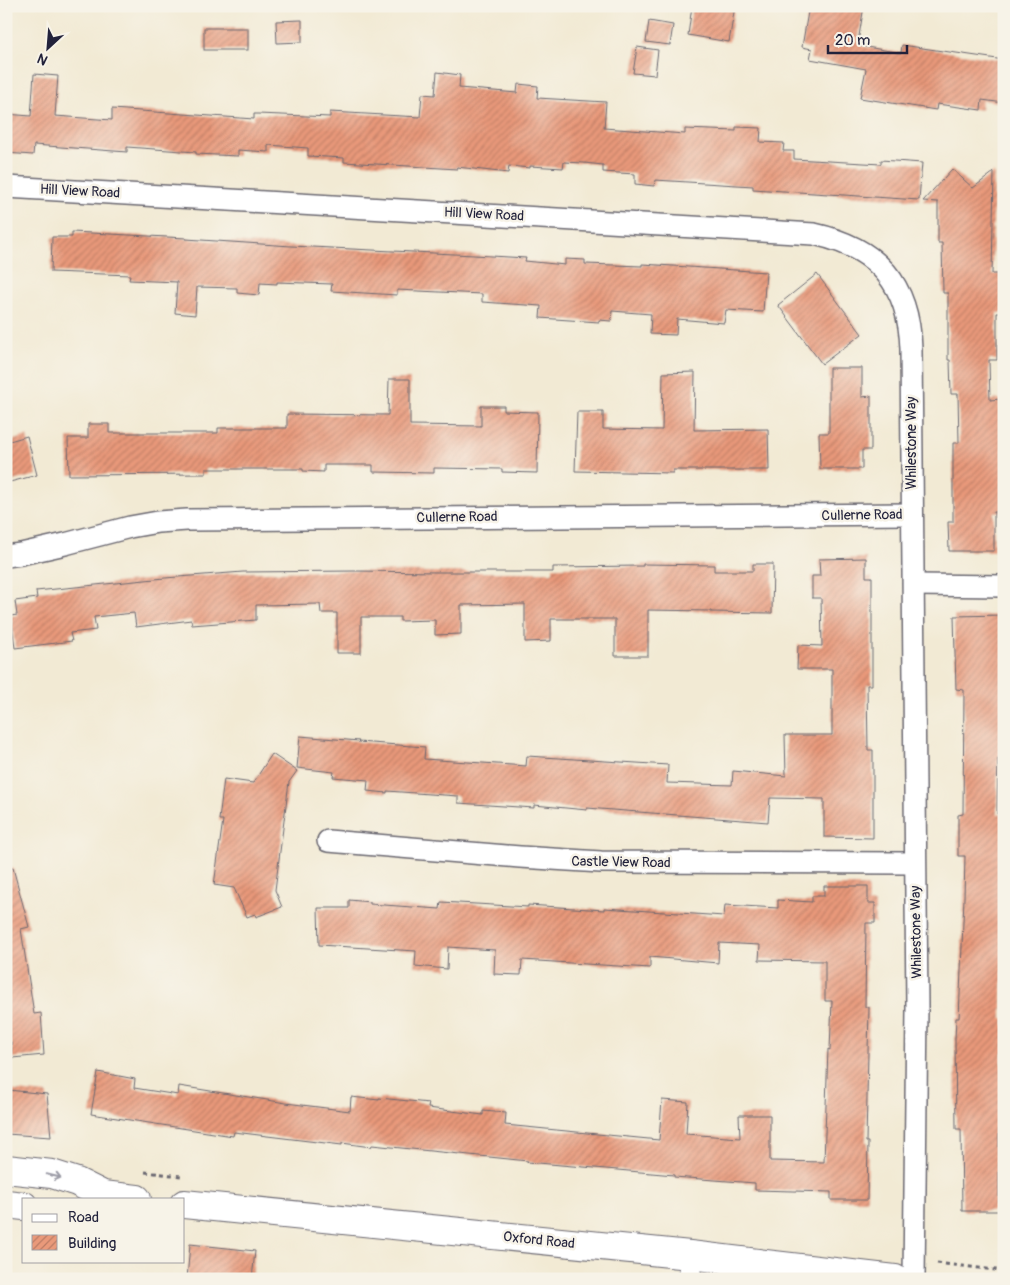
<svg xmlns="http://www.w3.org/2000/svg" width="1010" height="1285" font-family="Pangolin,sans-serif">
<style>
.building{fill:url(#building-hatch)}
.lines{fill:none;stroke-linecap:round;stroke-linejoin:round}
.street-casing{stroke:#6b6871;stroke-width:24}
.primary-casing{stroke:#6b6871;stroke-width:30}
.path{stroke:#6b6871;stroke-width:3;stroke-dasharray:4 4;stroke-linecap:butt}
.street{stroke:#fff;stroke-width:21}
.primary{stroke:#fff;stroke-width:28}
.oneway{stroke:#9c9ca7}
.labels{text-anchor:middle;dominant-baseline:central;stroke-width:5;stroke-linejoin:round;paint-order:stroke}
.street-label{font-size:14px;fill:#22223b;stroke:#f7f3e8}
</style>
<defs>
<pattern id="building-hatch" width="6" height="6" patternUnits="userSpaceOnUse" patternTransform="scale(1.25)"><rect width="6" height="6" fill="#e9997a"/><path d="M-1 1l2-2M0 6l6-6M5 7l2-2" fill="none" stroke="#bc7c65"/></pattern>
</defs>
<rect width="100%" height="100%" fill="#f7f3e8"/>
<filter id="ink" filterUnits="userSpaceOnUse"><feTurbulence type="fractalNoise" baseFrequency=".02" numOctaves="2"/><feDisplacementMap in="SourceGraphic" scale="10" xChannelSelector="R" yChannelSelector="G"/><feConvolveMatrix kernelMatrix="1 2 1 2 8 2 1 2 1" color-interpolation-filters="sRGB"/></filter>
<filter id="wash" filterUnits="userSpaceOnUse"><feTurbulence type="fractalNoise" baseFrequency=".0096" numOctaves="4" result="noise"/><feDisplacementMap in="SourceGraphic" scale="20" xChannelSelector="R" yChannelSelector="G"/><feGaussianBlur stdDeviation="1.12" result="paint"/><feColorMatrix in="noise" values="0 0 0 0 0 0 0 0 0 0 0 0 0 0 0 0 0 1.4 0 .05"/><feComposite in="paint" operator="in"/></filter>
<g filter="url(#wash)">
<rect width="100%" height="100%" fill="#f2ead4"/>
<g id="blocks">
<g class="building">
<path d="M692 6H735L729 42 688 35Z"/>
<path d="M809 6H864L858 42 861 43V46L901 53 902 45 1004 60V103L982 100 981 110 937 104 936 110 860 98 866 69 810 59 812 49 802 47Z"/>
<path d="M302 20V42L277 43 276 21Z"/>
<path d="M649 21 673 25 670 45 646 42Z"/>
<rect x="204" y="28" width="44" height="22"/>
<path d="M637 47 658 50 655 75 633 73Z"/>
<path d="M437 72 460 75 459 88 517 93 518 84 538 86 537 98 606 102 604 128 685 134V129L736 131V127L761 128 760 142 784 143 783 151H794V159L881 164V160L922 163 919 200 753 189V186L655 180 654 186 635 184V174L603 172V165L584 163 564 162 563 168 530 166V168L509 166 508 173 457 167V169L344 162V158L308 156V148L268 145V152L238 150V156L196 154V152L127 147V152L34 145 33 155 6 153V114L31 116 34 74 58 76 55 116 112 120V109L254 119V114H258L330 117V112L420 117 422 94 435 95Z"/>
<path d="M952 169 973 188 994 172 992 274H1002L1003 313H997V360H989L990 400 1001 399 1004 472 1003 512H994V551H949L948 522H953V443H959L958 394H951L950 360H948V293H943L942 243H938V202L923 201Z"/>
<path d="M72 232 186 238V239L291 246 474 255 526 258 525 261 565 265V259L585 260V264L642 266V264L766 272 763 312 726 310 724 323 677 319 676 335 650 334 651 314 612 311 611 321 599 320V322L540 318 541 306 482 302V294L397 290V295L331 291 332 284 277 282V284L260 283 259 295 237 293V288L197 287 195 315 175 313 177 282 129 280 130 275 51 272 52 237H72Z"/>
<path d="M817 274 862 334 822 364 778 305Z"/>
<path d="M829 368H862V397L871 396V450H862V469H820L819 433H829Z"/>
<path d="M695 372 694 430 768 429 769 470H673V473L575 471 577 412H603V429L662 430 663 373Z"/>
<path d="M389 379H410V425L481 426V406H504V411L538 412 537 473 502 472V469L434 468V473L373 472V465H324V472L303 471V469H206V474L69 475 68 438H88V424H109V433H218V428H287V414L388 415Z"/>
<path d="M27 436 37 475 6 483V442Z"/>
<path d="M866 558V577H872V685H867L868 750H873V838L824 837V799L770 798 768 822 587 808V810L534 805V808L458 803V796L387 791V793L367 791 368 780 333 777 334 772 297 768 300 736 359 741 358 742 425 747 424 759 526 766 527 756 668 765 667 783 732 785 733 771 786 776 785 735H832V669H797L798 645 822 646 821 598H812V576H820L819 559Z"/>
<path d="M643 564 714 565V571H753V564H773L772 613 711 612V611L648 610V656H615V619H551V641L525 642V604L461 605V634L435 635V620L400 621V617H361V653H337V613H321L320 604 256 605V620L192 625 191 620 136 627 134 613 94 617 96 630 70 633 72 641 15 648 11 616 17 615 15 601 37 598 36 591 165 578 243 572 355 571 438 572H553V567L643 566Z"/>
<path d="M1004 615V759H998L997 814 1004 813 1002 1019H1004V1053H1002V1129H999V1211H962L961 1129H956L955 1039 956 1018H959L964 898 965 856H958V815L963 814 964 690 956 689 954 616Z"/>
<path d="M272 754 297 771 289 782 275 890 282 907 256 917 255 914 247 917 234 888 214 885 223 820H219L224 779 253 783Z"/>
<path d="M13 868 29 927 21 929 34 1014 41 1013 44 1055 12 1058 11 1042H6V869Z"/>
<path d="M824 886H868V903H875V923H866L865 1007H869L866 1142H868L867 1200H831V1192L755 1190V1183L674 1177V1175L527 1162 528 1161 372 1145 371 1147 342 1143V1145L234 1132 233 1136 91 1114 98 1072 135 1079 134 1088 178 1095 179 1086 286 1103 350 1111 351 1097 379 1100V1098L429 1103 428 1108 483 1115V1111L506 1113 505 1125 659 1140 662 1100 688 1102 686 1134 740 1138 739 1115H770V1161L824 1162 828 1049 830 1050 832 1001H825V961L759 960 760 945 719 943 718 963 650 957V968L522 960 521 975 494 974 495 950 448 947 447 969 415 966 416 951 319 945 318 908H349V900L370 902V904L440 909 441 902 528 907V905L604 910V908L724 916 725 905 778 908V900L812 902V896H824Z"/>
<path d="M8 1090 47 1094 51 1137 6 1134Z"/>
<path d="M190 1244 255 1251 252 1279H187Z"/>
</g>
</g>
</g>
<g filter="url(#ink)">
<use href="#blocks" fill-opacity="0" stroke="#6b6871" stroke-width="1"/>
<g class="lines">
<g class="street-casing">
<g id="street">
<path d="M6 187 814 234C878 248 909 284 911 349L917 1008 914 1279"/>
<path d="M6 556 21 554 65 544 130 527 158 522 187 520 912 514"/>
<path d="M914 585 1004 586"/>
<path d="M328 841 520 857 601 862 915 863"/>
<path d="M690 1255V1279"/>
</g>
</g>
<g class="primary-casing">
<g id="primary">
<path d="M6 1169 52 1174 77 1182 103 1195 137 1199"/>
<path d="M6 1204 24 1206"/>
<path d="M184 1204 690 1255 895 1279"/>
</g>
</g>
<g class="path">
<path d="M145 1172 181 1176"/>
<path d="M937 1263 1004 1271"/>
</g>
<use href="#street" class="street"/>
<use href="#primary" class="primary"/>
</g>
<defs><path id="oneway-shaft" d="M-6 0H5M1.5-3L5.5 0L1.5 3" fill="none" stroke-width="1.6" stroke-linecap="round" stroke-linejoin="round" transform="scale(1.25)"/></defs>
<use class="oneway" href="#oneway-shaft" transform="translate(54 1176) rotate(13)"/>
</g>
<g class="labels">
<g class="street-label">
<text transform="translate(80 191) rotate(3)">Hill View Road</text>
<text transform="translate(484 214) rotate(3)">Hill View Road</text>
<text transform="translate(911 443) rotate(-90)">Whilestone Way</text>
<text transform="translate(862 515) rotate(-1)">Cullerne Road</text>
<text transform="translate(457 517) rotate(-1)">Cullerne Road</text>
<text transform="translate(621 862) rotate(1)">Castle View Road</text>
<text transform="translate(916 932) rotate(-91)">Whilestone Way</text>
<text transform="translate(539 1240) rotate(6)">Oxford Road</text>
</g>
</g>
<rect width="1010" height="1285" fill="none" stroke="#f7f3e8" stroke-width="25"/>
<rect x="22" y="1198" width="162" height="65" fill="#f7f3e8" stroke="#a29fa3"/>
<rect x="32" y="1214" width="25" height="8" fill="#ffffff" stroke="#a29fa3"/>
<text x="68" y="1222" font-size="15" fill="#22223b">Road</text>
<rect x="32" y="1235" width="25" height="15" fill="url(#building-hatch)" stroke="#a29fa3"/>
<text x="68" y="1248" font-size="15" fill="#22223b">Building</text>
<g transform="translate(48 48) rotate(206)" stroke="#f7f3e8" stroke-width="4" paint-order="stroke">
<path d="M0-4L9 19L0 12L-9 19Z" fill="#22223b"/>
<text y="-8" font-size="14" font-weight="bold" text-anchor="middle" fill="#22223b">N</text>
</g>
<path d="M828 45v8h79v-8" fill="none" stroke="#22223b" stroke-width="2.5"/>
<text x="835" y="45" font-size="15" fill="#22223b" stroke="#f7f3e8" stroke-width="4" paint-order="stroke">20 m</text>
</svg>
